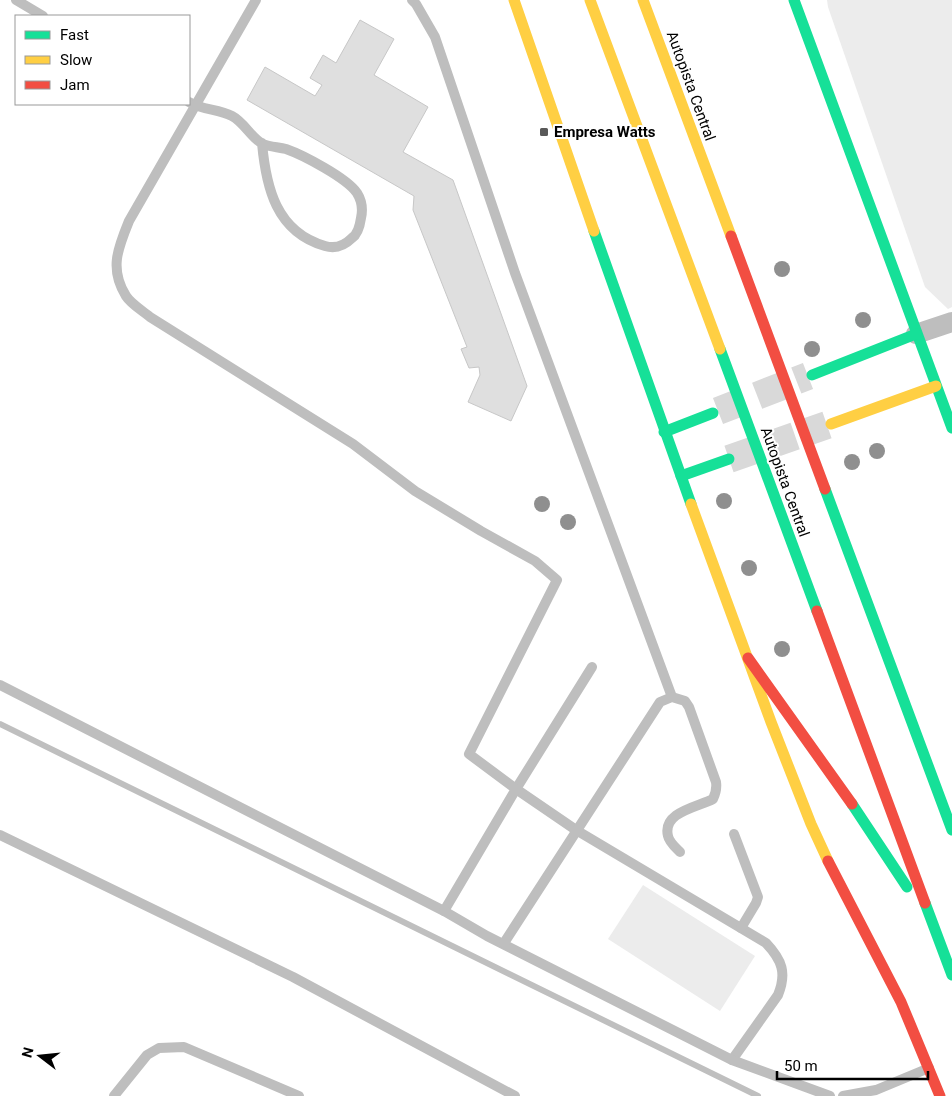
<svg xmlns="http://www.w3.org/2000/svg" width="952" height="1096" font-family="Roboto,sans-serif">
<style>
.green{fill:#ececec}
.lines{fill:none;stroke-linecap:round;stroke-linejoin:round}
.stream{stroke:#bfbfbf;stroke-width:6}
.building{fill:#dfdfdf;stroke:#c7c7c7}
.secondary-tunnel{stroke:#d9d9d9;stroke-width:28;stroke-dasharray:28 14;stroke-linecap:butt}
.lane{stroke:#bebebe;stroke-width:10}
.street{stroke:#bebebe;stroke-width:20}
.fast{stroke:#16e098;stroke-width:11}
.slow{stroke:#ffcf43;stroke-width:11}
.jam{stroke:#f24e42;stroke-width:11}
.tree{fill:#8f8f8f}
.poi-dot{fill:#595959;stroke:#fff;stroke-width:2}
.labels{text-anchor:middle;dominant-baseline:central;stroke-width:4;stroke-linejoin:round;paint-order:stroke}
.street-label{font-size:15px;fill:#000;stroke:#fff}
.poi-label{font-size:15px;font-weight:bold;fill:#000;stroke:#fff;text-anchor:start}
</style>
<rect width="100%" height="100%" fill="#fff"/>
<g class="green">
<path d="M827 0H952V307L948 309 925 287 828 7Z"/>
<path d="M643 885 755 956 720 1011 608 939Z"/>
</g>
<g class="lines">
<path class="stream" d="M0 724 758 1096"/>
</g>
<path class="building" d="M360 20 394 39 374 75 428 107 403 152 453 180 527 386 511 421 468 402 480 375 479 367 469 368 461 349 467 347 413 210 414 196 247 100 265 67 315 96 322 85 310 78 323 55 336 63Z"/>
<g class="lines">
<g class="secondary-tunnel">
<path d="M718 411 808 376"/>
<path d="M729 459 827 425"/>
</g>
<g class="lane">
<path d="M16 0 43 16"/>
<path d="M412 0 416 4 435 37 515 273 672 697"/>
<path d="M189 102C202 110 218 109 232 116 244 122 252 139 263 144 270 147 279 147 286 149 303 155 347 178 357 193 362 201 363 209 361 218 360 225 358 234 352 238 344 246 335 249 325 246 276 232 266 187 262 143"/>
<path d="M592 667 516 789 576 830 766 943C782 960 787 973 778 995L732 1060"/>
<path d="M0 685 444 911 516 789 469 754 557 580 535 561 481 531 415 491 353 444 150 317C143 311 131 304 126 296 109 269 118 248 129 221L256 0"/>
<path d="M734 834 758 897 756 903 741 928"/>
<path d="M0 835 293 977 515 1096"/>
<path d="M444 911 487 936 732 1060 830 1096"/>
<path d="M504 943 660 702 672 697 685 701 689 707 716 782C717 789 716 793 713 799 698 807 662 812 668 836 669 842 676 848 680 852"/>
<path d="M114 1096 147 1055 159 1048 184 1047 299 1096"/>
<path d="M843 1096 876 1090 929 1068"/>
</g>
<path class="street" d="M916 334 952 322"/>
<g class="fast">
<path d="M794 0 952 428"/>
<path d="M594 231 691 504"/>
<path d="M720 349 817 611"/>
<path d="M812 375 916 334"/>
<path d="M664 432 713 413"/>
<path d="M681 476 729 459"/>
<path d="M825 489 952 830"/>
<path d="M852 804 907 887"/>
<path d="M925 903 952 975"/>
</g>
<g class="slow">
<path d="M514 0 594 231"/>
<path d="M590 0 720 349"/>
<path d="M643 0 731 236"/>
<path d="M831 424 936 386"/>
<path d="M691 504 771 722 811 824 828 861"/>
</g>
<g class="jam">
<path d="M731 236 825 489"/>
<path d="M817 611 925 903"/>
<path d="M748 658 852 804"/>
<path d="M828 861 901 1002 940 1096"/>
</g>
</g>
<g class="tree">
<circle cx="782" cy="269" r="8"/>
<circle cx="863" cy="320" r="8"/>
<circle cx="812" cy="349" r="8"/>
<circle cx="877" cy="451" r="8"/>
<circle cx="852" cy="462" r="8"/>
<circle cx="724" cy="501" r="8"/>
<circle cx="542" cy="504" r="8"/>
<circle cx="568" cy="522" r="8"/>
<circle cx="749" cy="568" r="8"/>
<circle cx="782" cy="649" r="8"/>
</g>
<rect class="poi-dot" x="539" y="127" width="10" height="10" rx="2.5"/>
<g class="labels">
<g class="street-label">
<text transform="translate(691 86) rotate(70)">Autopista Central</text>
<text transform="translate(785 482) rotate(70)">Autopista Central</text>
</g>
<g class="poi-label">
<text x="554" y="132">Empresa Watts</text>
</g>
</g>
<rect x="15" y="15" width="175" height="90" fill="#ffffff" stroke="#999999"/>
<rect x="25" y="31" width="25" height="8" fill="#16e098" stroke="#999999"/>
<text x="60" y="40" font-size="15" fill="#000000">Fast</text>
<rect x="25" y="56" width="25" height="8" fill="#ffcf43" stroke="#999999"/>
<text x="60" y="65" font-size="15" fill="#000000">Slow</text>
<rect x="25" y="81" width="25" height="8" fill="#f24e42" stroke="#999999"/>
<text x="60" y="90" font-size="15" fill="#000000">Jam</text>
<g transform="translate(40 1056) rotate(286)" stroke="#ffffff" stroke-width="4" paint-order="stroke">
<path d="M0-4L9 19L0 12L-9 19Z" fill="#000000"/>
<text y="-8" font-size="14" font-weight="bold" text-anchor="middle" fill="#000000">N</text>
</g>
<path d="M777 1071v8h151v-8" fill="none" stroke="#000000" stroke-width="2.5"/>
<text x="784" y="1071" font-size="15" fill="#000000" stroke="#ffffff" stroke-width="4" paint-order="stroke">50 m</text>
</svg>
